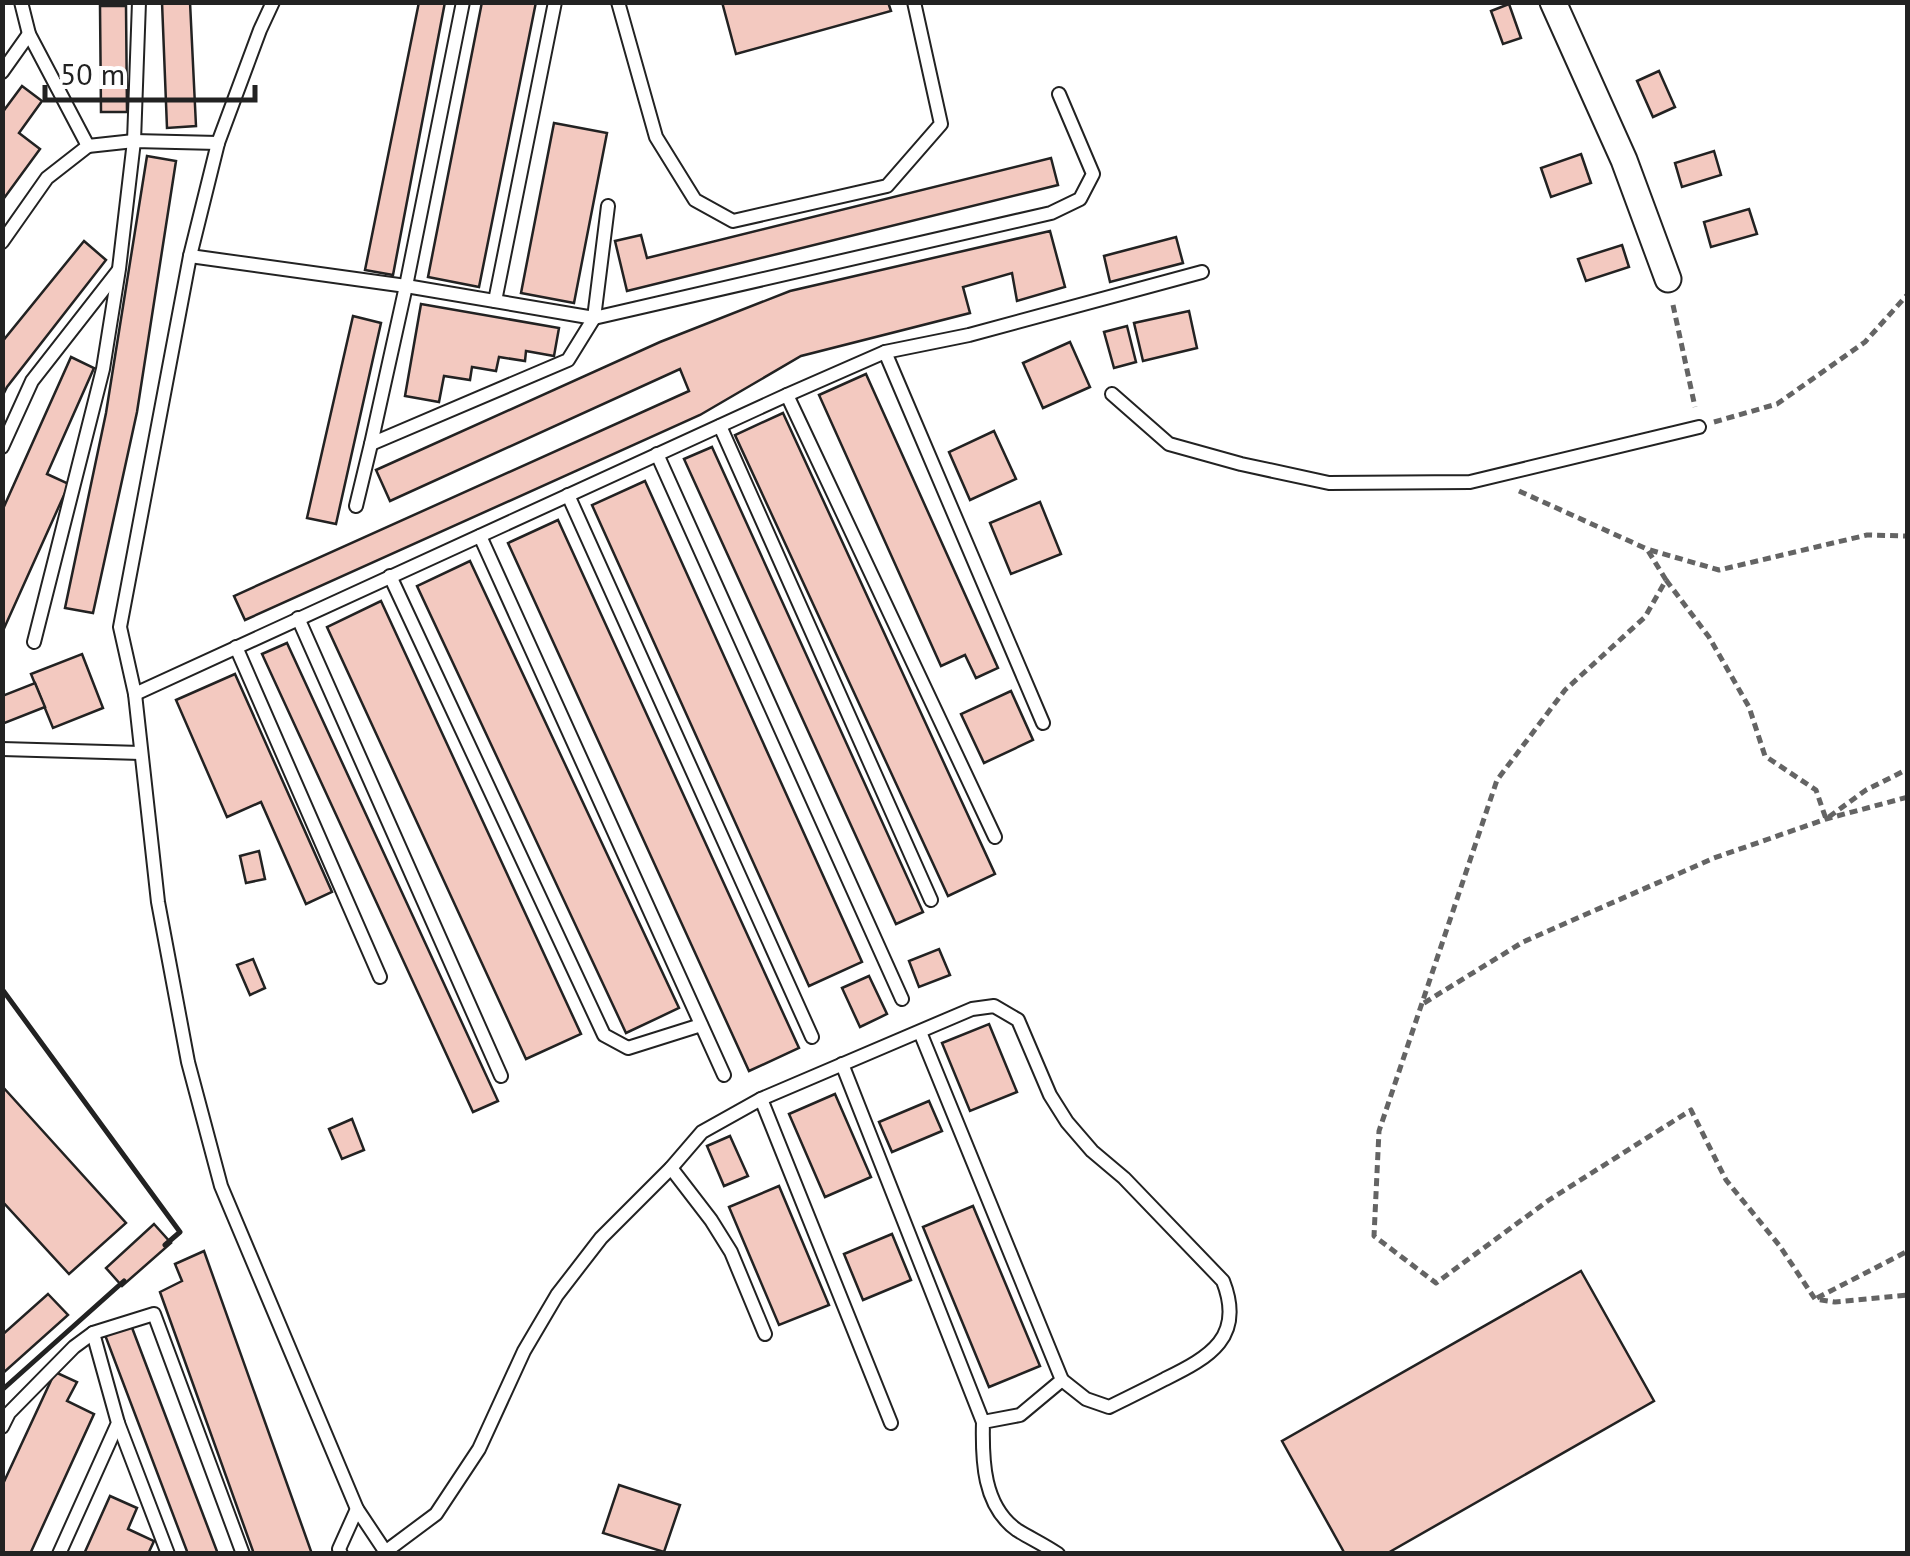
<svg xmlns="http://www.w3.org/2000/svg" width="1910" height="1556" font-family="'PT Sans',sans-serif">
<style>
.building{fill:#f3c9c0;stroke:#222;stroke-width:2.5}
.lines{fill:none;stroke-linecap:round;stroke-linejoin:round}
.lane-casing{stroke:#222;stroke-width:16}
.street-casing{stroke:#222;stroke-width:29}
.path{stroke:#646464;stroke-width:5;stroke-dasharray:8 5;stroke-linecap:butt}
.lane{stroke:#fff;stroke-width:12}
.street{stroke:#fff;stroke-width:25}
.wall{stroke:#222;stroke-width:5}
</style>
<rect width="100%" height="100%" fill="#fff"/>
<g class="building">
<path d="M162 2H190L196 126 167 128Z"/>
<path d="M419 2H445L393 275 365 270Z"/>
<path d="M482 2H536L479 287 428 277Z"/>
<path d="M722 2H888L891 11 736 54Z"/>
<path d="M1509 4 1521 38 1503 44 1491 11Z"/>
<path d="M100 6H126L127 112H101Z"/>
<path d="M1659 71 1675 107 1653 117 1637 81Z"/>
<path d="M22 86 42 101 19 133 40 149 2 201V113Z"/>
<path d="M554 123 607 133 574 303 521 293Z"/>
<path d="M1714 151 1721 175 1682 187 1675 163Z"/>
<path d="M1581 154 1591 183 1551 197 1541 168Z"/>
<path d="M147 156 176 161 137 412 93 613 65 608 106 413Z"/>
<path d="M1051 158 1058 185 627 291 615 241 641 235 647 258Z"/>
<path d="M1749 209 1757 234 1711 247 1704 222Z"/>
<path d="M1050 231 1065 287 1017 301 1012 273 963 287 970 313 801 356 700 415 245 620 234 596 689 391 680 369 390 501 376 470 660 342 790 291Z"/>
<path d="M1176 237 1183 263 1110 282 1104 256Z"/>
<path d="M84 241 106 260 7 387 2 397V342Z"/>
<path d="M1622 245 1629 267 1586 281 1578 259Z"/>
<path d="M421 304 559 328 554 356 526 351 525 361 499 357 496 371 472 367 470 380 444 376 439 402 405 396Z"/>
<path d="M1189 311 1197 348 1143 361 1134 323Z"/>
<path d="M353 316 381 323 336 524 307 518Z"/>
<path d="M1127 326 1136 362 1114 368 1104 332Z"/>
<path d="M1070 342 1090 387 1043 408 1023 363Z"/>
<path d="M71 357 94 368 47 474 69 484 2 633V511Z"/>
<path d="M866 374 998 668 976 678 965 655 941 666 819 395Z"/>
<path d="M783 413 995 874 948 896 735 435Z"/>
<path d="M994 431 1016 479 970 500 949 452Z"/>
<path d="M712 447 923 912 896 924 684 459Z"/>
<path d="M645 481 862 962 809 986 592 505Z"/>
<path d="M1040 502 1061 554 1011 574 990 523Z"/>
<path d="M558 520 799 1048 749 1071 508 543Z"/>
<path d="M470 561 679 1008 626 1033 417 586Z"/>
<path d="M381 601 581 1034 526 1059 327 627Z"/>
<path d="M287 643 498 1101 473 1112 262 654Z"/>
<path d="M82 654 103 708 53 728 31 674Z"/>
<path d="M235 674 332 892 306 904 261 802 227 817 176 700Z"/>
<path d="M35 683 45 707 2 724V696Z"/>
<path d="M1011 691 1033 740 984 763 961 714Z"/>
<path d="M259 851 265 879 246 883 240 856Z"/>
<path d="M939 949 950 975 919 987 909 961Z"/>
<path d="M253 959 265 988 250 995 237 965Z"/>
<path d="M869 976 887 1014 860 1027 842 988Z"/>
<path d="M989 1024 1017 1092 970 1111 942 1043Z"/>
<path d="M2 1086 126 1223 69 1274 2 1201Z"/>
<path d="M835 1094 871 1177 825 1197 789 1114Z"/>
<path d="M929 1101 942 1131 892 1152 879 1122Z"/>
<path d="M352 1119 364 1150 342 1159 329 1129Z"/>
<path d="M730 1136 748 1176 724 1186 707 1146Z"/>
<path d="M779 1186 829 1305 779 1325 729 1207Z"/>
<path d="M973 1206 1040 1366 989 1387 923 1227Z"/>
<path d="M154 1224 171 1243 122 1286 106 1268Z"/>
<path d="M892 1234 911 1280 863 1300 844 1254Z"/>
<path d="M204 1251 312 1554H254L160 1292 182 1281 175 1264Z"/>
<path d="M1581 1271 1654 1401 1386 1554H1345L1282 1441Z"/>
<path d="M48 1294 68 1315 2 1374V1335Z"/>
<path d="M131 1325 218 1554H188L105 1335Z"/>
<path d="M55 1372 77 1382 67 1401 94 1414 30 1554H2V1486Z"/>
<path d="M619 1485 680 1505 664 1552 603 1533Z"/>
<path d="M110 1496 137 1508 128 1529 154 1541 148 1554H84Z"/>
</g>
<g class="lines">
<g class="lane-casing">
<g id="lane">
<path d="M21 2 29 34 88 146 134 141 218 143"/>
<path d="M273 2 260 30 218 143 190 256 120 627 135 694 158 902 188 1062 221 1186 357 1509 387 1554"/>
<path d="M463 2 406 286 371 444 568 360 594 318 608 206"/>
<path d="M618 2 656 137 695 200 733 221 887 186 941 124 914 2"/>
<path d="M2 72 29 34"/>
<path d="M2 242 47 178 88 146"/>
<path d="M190 256 406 286 594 318 1051 213 1080 199 1093 174 1059 94"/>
<path d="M495 301 555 2"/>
<path d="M885 352 1043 723"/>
<path d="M1112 394 1169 444 1241 464 1329 483 1470 482 1699 427"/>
<path d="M787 395 995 837"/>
<path d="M720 426 931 900"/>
<path d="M2 447 32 381 118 271"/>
<path d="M657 454 902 999"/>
<path d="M568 495 812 1037"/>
<path d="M356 506 371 444"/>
<path d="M480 536 724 1075"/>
<path d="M390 576 604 1035 628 1048 701 1025"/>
<path d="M298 618 501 1076"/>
<path d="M34 642 103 369 119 269 134 141 139 2"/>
<path d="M236 647 380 977"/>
<path d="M135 694 787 395 885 352 969 335 1202 272"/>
<path d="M2 749 141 753"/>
<path d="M920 1032 1062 1380 1020 1415 983 1422C982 1460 983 1506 1017 1530 1030 1538 1045 1545 1058 1554"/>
<path d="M842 1064 983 1422"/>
<path d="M761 1099 891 1423"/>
<path d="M671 1168 711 1220 731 1252 765 1334"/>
<path d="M118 1423 168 1554"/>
<path d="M2 1427 9 1413 74 1347 93 1333 154 1314 243 1554"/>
<path d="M385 1552 436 1514 479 1449 524 1351 557 1295 601 1238 671 1168 702 1132 761 1099 972 1009 994 1006 1018 1020 1050 1095 1067 1122 1092 1151 1124 1178 1223 1281C1245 1337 1210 1357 1165 1379 1146 1389 1127 1398 1109 1407L1086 1399 1062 1380"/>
<path d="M59 1554 118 1423 93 1333"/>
<path d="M341 1554 339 1549 357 1509"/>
</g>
</g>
<g class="street-casing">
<path id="street" d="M1553 2 1624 160 1668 279"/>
</g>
<g class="path">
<path d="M1673 305 1695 407"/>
<path d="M1714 422 1777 404 1865 342 1908 294"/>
<path d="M1519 491 1647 549 1666 580 1645 617 1565 690 1497 780 1379 1131 1374 1236 1436 1283 1549 1200 1691 1110 1726 1180 1779 1245 1815 1299 1835 1302 1908 1295"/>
<path d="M1650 550 1719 570 1867 535 1908 536"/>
<path d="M1666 580 1709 637 1749 707 1765 756 1816 790 1826 819 1866 790 1908 769"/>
<path d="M1424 1003 1523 942 1714 858 1826 819 1908 797"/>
<path d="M1817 1298 1908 1251"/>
</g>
<use href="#lane" class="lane"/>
<use href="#street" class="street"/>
<g class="wall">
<path d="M2 989 180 1232 165 1245"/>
<path d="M2 1390 124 1281"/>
</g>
</g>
<rect width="1910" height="1556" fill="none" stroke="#222222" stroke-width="10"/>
<path d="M45 85v15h210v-15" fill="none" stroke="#222222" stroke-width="5"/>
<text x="60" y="85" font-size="30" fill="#222222" stroke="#ffffff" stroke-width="8" paint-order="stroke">50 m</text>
</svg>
